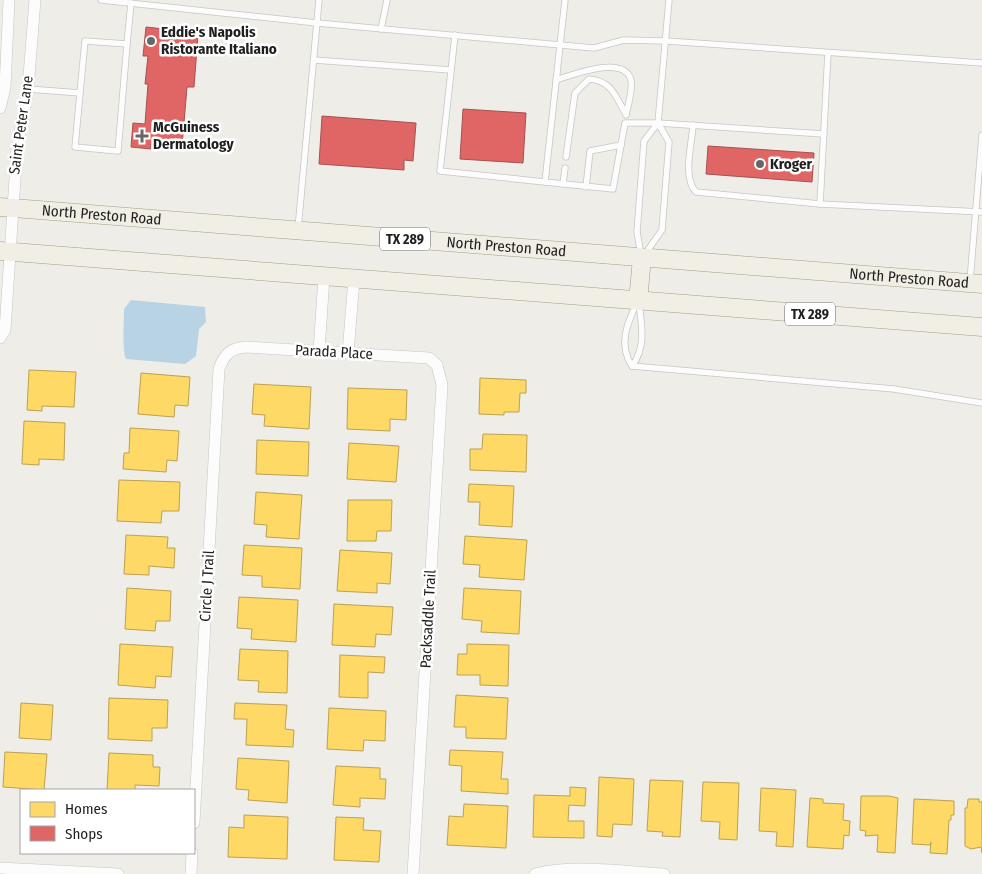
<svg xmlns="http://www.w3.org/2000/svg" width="982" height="874" font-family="'Fira Sans Condensed',sans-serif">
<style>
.water{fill:#b8d3e4}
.homes{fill:#ffd966;stroke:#bca151}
.shops{fill:#e06666;stroke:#a65151}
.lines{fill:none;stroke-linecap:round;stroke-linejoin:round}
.lane-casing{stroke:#c6c6c4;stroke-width:7}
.street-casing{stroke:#c6c6c4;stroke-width:12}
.primary-casing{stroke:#a59f84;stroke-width:19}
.lane{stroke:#fcfcfc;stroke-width:5.5}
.street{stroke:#fcfcfc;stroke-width:11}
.primary{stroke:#f1eee5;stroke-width:18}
.poi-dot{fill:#676765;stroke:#fff;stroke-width:2}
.labels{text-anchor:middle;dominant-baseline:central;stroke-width:5;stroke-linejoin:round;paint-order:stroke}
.shield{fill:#fff;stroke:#626262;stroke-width:1}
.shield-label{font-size:14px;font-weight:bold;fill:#1f1f1f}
.poi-label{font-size:15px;font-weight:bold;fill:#1f1f1f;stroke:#fff;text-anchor:start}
.street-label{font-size:15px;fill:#1f1f1f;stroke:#fff}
</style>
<rect width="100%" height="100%" fill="#eeede8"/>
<path class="water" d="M131 300 205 307 206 322 199 329 196 356 185 364 126 359C122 350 124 322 124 309Z"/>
<g class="homes">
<path d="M29 370 76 372 74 407 42 406V411L27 410Z"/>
<path d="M141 373 190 377 188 406 175 405 174 417 138 414Z"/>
<path d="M480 378 526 380V393H520L519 412H504V415L479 414Z"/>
<path d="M254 384 311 387 309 429 264 426 265 415 252 414Z"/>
<path d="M348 388 407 390 406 420 390 419V431L347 429Z"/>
<path d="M24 421 65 423 64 460 39 459V465L22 464Z"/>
<path d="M130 428 179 431 177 461 167 460 166 472 123 469 124 453H129Z"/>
<path d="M483 434 527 435 526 472 470 470V449H482Z"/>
<path d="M257 440 309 442 308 476 256 474Z"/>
<path d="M349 443 399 446 396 482 347 479Z"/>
<path d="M119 480 180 482 179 511H162L161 523 117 521Z"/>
<path d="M469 484 514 486 512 527 479 525 480 502H468Z"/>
<path d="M256 492 302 495 299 539 266 537 267 525 254 524Z"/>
<path d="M348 500H392L391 531H377L376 541H347Z"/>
<path d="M126 535 168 537 167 548H175L174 568 149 566V575L124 574Z"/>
<path d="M465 536 527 540 524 580 479 577 480 565 463 564Z"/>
<path d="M244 545 302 548 300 589 262 587V576L242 575Z"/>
<path d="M340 550 392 553 390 584 377 583V593L337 591Z"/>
<path d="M127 588 171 591 170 621H156L155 631 125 629Z"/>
<path d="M464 588 521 591 519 634 481 632 482 621 462 619Z"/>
<path d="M239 597 298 600 296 642 251 639 252 629 237 628Z"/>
<path d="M334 604 393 607 391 635 376 634 375 647 332 645Z"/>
<path d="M120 644 173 647 171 677 156 676 155 688 118 685Z"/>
<path d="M467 644 509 645 508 686 480 685V675H457L458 654H467Z"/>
<path d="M240 649 288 651 287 693 258 692 259 681 238 680Z"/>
<path d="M340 655 385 657 384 673 368 672V698L339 697Z"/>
<path d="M456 695 508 698 506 739 466 738V727H454Z"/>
<path d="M109 698 168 700 167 728H152V741L108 739Z"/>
<path d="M21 703 53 705 51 740 19 738Z"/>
<path d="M235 703 287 705 285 729 294 730 293 747 246 745 247 719H234Z"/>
<path d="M329 708 386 711 385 741 364 740 363 751 327 749Z"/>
<path d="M450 750 503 752 501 779H508V794L461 791 462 766 449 765Z"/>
<path d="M5 752 47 754 44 790 3 787Z"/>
<path d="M109 753 153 755V767H160L159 786 135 785V790H107Z"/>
<path d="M238 758 289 761 287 803 248 800 249 790 236 789Z"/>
<path d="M336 766 380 768V779H386L385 799 360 798V807L333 805Z"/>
<path d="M599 777 634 779 632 825 613 824 612 837 597 836Z"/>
<path d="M650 780 683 781 680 837 662 836 663 832 647 831Z"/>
<path d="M703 782 739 783 737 840 719 839 720 822 701 821Z"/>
<path d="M570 787 586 788 585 806 569 805 568 821H584V838L533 837 534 795 570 796Z"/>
<path d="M761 788 796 790 793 847 776 846 777 832 759 831Z"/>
<path d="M861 796H889L898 798 895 853 877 852 878 835 865 836 866 831 860 830Z"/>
<path d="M810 798 823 799V803L844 804 843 820 850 821 849 836 844 835 843 849 807 847Z"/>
<path d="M914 799 954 801V815H951V820H949L947 854 930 853 931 842 930 845 912 844Z"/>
<path d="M968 799H979V802H982V853L981 847 971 849 965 846V808H967Z"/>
<path d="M464 804 508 806 506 848 447 845 449 816 463 817Z"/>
<path d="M244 815 288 817 287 859 228 857 229 827 244 828Z"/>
<path d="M336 817 364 818 363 830 381 831 379 862 334 860Z"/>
</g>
<g class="shops">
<path d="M146 27 164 29V33L198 35 194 87H187L182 146 151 144V149L131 147 133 123 145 124 148 84H145L148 56H143Z"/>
<path d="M463 109 526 113 523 163 460 159Z"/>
<path d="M322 116 416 123 413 161 404 160V170L319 164Z"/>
<path d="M708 146 814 153 812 182 706 174Z"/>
</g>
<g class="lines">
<g class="lane-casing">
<g id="lane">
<path d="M101 0 317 23 594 48 624 40 666 41 982 63"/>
<path d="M381 29 387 0"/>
<path d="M455 35 440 171 545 182 565 0"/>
<path d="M314 60 451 70"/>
<path d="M556 80C572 75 624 54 631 80 633 90 628 105 626 115"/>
<path d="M28 89 80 93 85 41 127 44 131 3"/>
<path d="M80 93 75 147 118 151 127 44"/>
<path d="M693 125C692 144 682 177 696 192L820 204 982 212"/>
<path d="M566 157 575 93 589 79C612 81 615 96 626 114"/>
<path d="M545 182 613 189 625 123H658L824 134"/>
<path d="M563 184 565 168"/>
<path d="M586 187 590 151 621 145"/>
<path d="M820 204 828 53"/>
<path d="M298 229 319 0"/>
<path d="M645 254 662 230 669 142 658 123"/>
<path d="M641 255 637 232 644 141 658 123 669 0"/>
<path d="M970 281 982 135"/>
<path d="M632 366 894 389 982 403"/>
<path d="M632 366C618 345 627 323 637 303"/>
<path d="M632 366C646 348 642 326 639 304"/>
</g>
</g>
<g class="street-casing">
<g id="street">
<path d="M0 108 5 87 9 0"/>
<path d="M0 338 5 330 17 148 28 89 35 0"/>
<path d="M319 351 324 277"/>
<path d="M348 353 354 279"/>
<path d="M194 823 219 369C224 355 230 348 246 347L429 358 437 365 442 385 413 874"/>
<path d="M0 868 118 874"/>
<path d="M191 874 192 853"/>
<path d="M535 874C576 864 621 872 664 874"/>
</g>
</g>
<g class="primary-casing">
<g id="primary">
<path id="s1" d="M0 207 982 284"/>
<path d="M0 251 982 327"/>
<path d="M638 301 642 258"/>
</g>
</g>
<use href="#lane" class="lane"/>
<use href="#street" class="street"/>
<use href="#primary" class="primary"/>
</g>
<g class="poi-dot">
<circle cx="151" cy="41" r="5"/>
<path d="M139.5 128.5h5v5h5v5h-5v5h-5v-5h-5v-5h5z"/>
<circle cx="760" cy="164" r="5"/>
</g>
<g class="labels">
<g class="shield">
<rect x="380" y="227.5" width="50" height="23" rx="4"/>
<rect x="785" y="302.5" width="50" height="23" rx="4"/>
</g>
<g class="shield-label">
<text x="405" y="239">TX 289</text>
<text x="810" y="314">TX 289</text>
</g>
<g class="poi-label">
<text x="161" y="32">Eddie's Napolis<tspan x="161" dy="17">Ristorante Italiano</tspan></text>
<text x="153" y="127">McGuiness<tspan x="153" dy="17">Dermatology</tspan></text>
<text x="770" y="164">Kroger</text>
</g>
<g class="street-label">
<text transform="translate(21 125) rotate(-82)">Saint Peter Lane</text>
<text stroke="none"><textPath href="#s1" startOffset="102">North Preston Road</textPath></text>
<text stroke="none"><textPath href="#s1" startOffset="508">North Preston Road</textPath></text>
<text stroke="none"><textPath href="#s1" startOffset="912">North Preston Road</textPath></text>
<text transform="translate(334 352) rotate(3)">Parada Place</text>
<text transform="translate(207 586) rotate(-87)">Circle J Trail</text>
<text transform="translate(428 619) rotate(-87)">Packsaddle Trail</text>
</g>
</g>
<rect x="20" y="789" width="175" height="65" fill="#ffffff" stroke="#a5a5a5"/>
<rect x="30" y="802" width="25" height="15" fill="#ffd966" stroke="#a5a5a5"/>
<text x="65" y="814" font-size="15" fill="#1f1f1f">Homes</text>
<rect x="30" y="826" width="25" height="15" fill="#e06666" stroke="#a5a5a5"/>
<text x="65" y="839" font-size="15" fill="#1f1f1f">Shops</text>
</svg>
